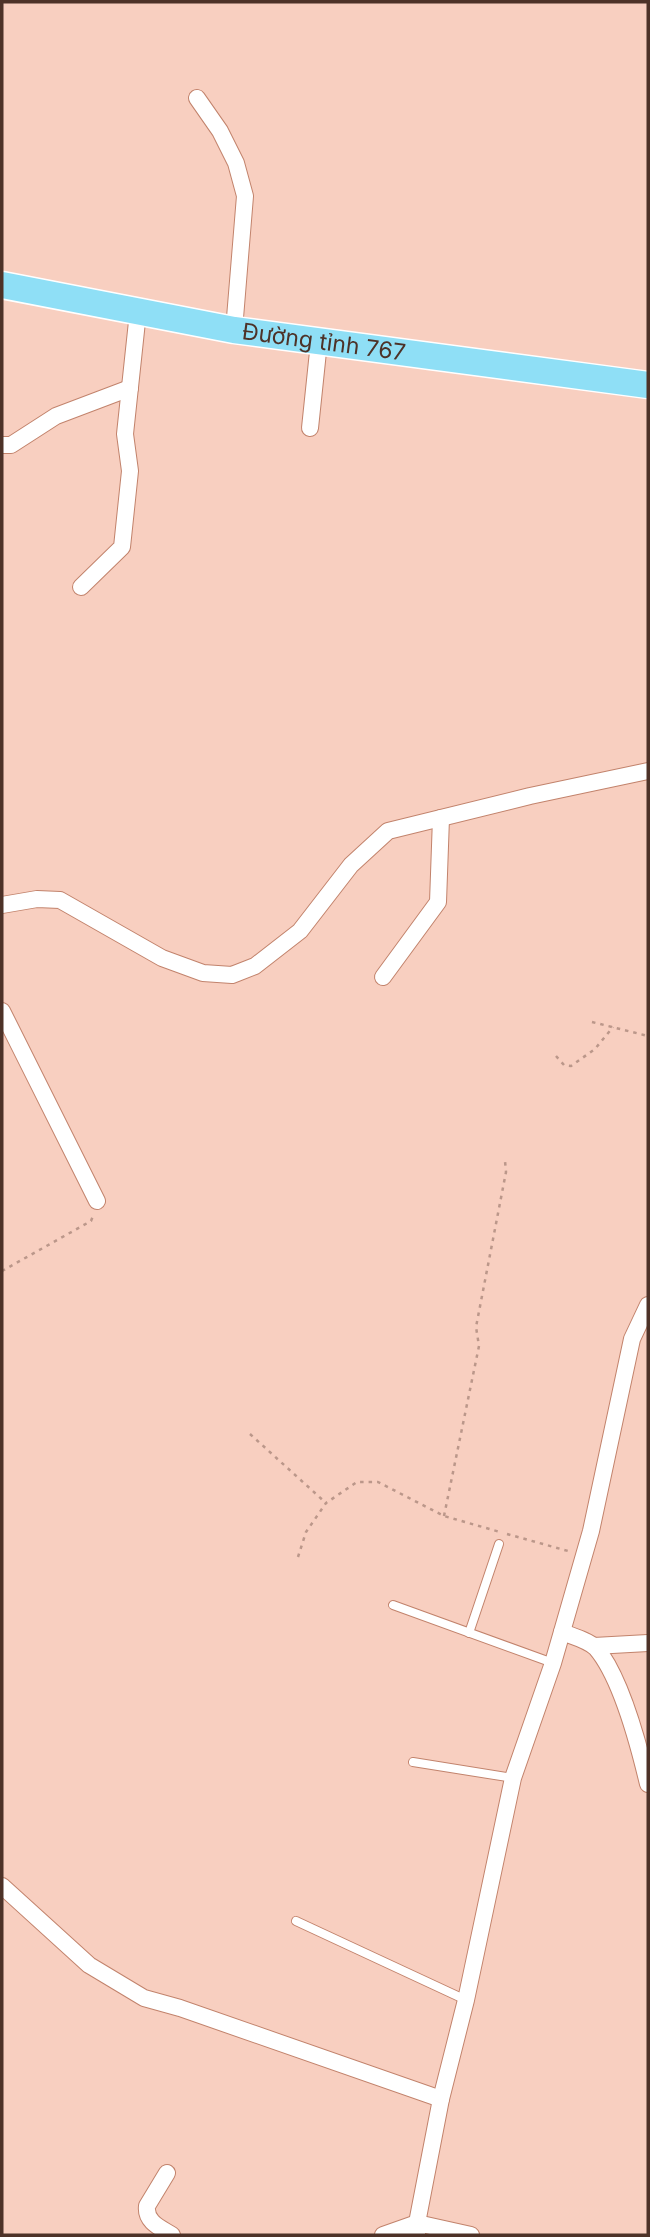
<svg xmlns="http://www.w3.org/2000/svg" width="650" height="2237" font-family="Inter,sans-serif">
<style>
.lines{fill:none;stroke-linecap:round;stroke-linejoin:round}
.service-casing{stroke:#c2836c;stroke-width:10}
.minor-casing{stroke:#c2836c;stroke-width:18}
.primary-casing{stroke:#fff;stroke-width:29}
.path{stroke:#bb978a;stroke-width:2.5;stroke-dasharray:3.5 5;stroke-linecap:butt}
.service{stroke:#fff;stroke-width:8}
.minor{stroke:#fff;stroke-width:16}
.primary{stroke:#8fdff6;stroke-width:26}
.labels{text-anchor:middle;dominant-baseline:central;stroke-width:6;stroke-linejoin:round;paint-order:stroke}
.street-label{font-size:23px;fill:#4d3228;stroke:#f8cfc0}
</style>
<rect width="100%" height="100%" fill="#f8cfc0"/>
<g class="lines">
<g class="service-casing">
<g id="service">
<path d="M393 1605 553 1663"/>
<path d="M469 1633 499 1544"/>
<path d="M413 1762 513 1778"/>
<path d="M296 1921 466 2000"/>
</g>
</g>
<g class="minor-casing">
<g id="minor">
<path d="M197 98 220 131 236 163 245 196 234 330"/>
<path d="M310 428 319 342"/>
<path d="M2 445H11L56 416 130 388"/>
<path d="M81 587 122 547 130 471 125 434 138 312"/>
<path d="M2 905 37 899 60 900 162 958 203 973 232 975 255 966 300 931 351 865 388 831 530 796 648 771"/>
<path d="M383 977 438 902 441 818"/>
<path d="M2 1011 97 1201"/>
<path d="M562 1632C572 1636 588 1640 596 1648 621 1677 639 1746 648 1784"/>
<path d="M594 1646 648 1643"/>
<path d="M2 1886 89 1965 144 1998 180 2008 441 2099"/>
<path d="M167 2173 147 2206C145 2222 161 2228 172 2235"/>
<path d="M383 2235 417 2223 471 2235"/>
<path d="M417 2235V2223L441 2099 466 2000 513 1778 553 1663 591 1531 632 1339 648 1305"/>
</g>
</g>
<g class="primary-casing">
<g id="primary">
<path id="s1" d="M2 285 234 330 648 385"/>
</g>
</g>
<g class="path">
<path d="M592 1022 648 1036"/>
<path d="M556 1056 564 1065 571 1066 595 1049 613 1027"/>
<path d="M2 1271 91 1221 93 1216"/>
<path d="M250 1434 326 1503"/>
<path d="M444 1516 479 1346 476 1327 506 1172 505 1161"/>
<path d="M507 1534 568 1551"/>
<path d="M298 1557 306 1532 326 1503 357 1482H378L444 1516 500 1532"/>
</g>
<use href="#service" class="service"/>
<use href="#minor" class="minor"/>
<use href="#primary" class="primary"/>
</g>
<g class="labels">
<g class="street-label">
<text stroke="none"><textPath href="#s1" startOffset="327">Đường tỉnh 767</textPath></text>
</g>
</g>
<rect width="650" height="2237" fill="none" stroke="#4d3228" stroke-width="7"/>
</svg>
